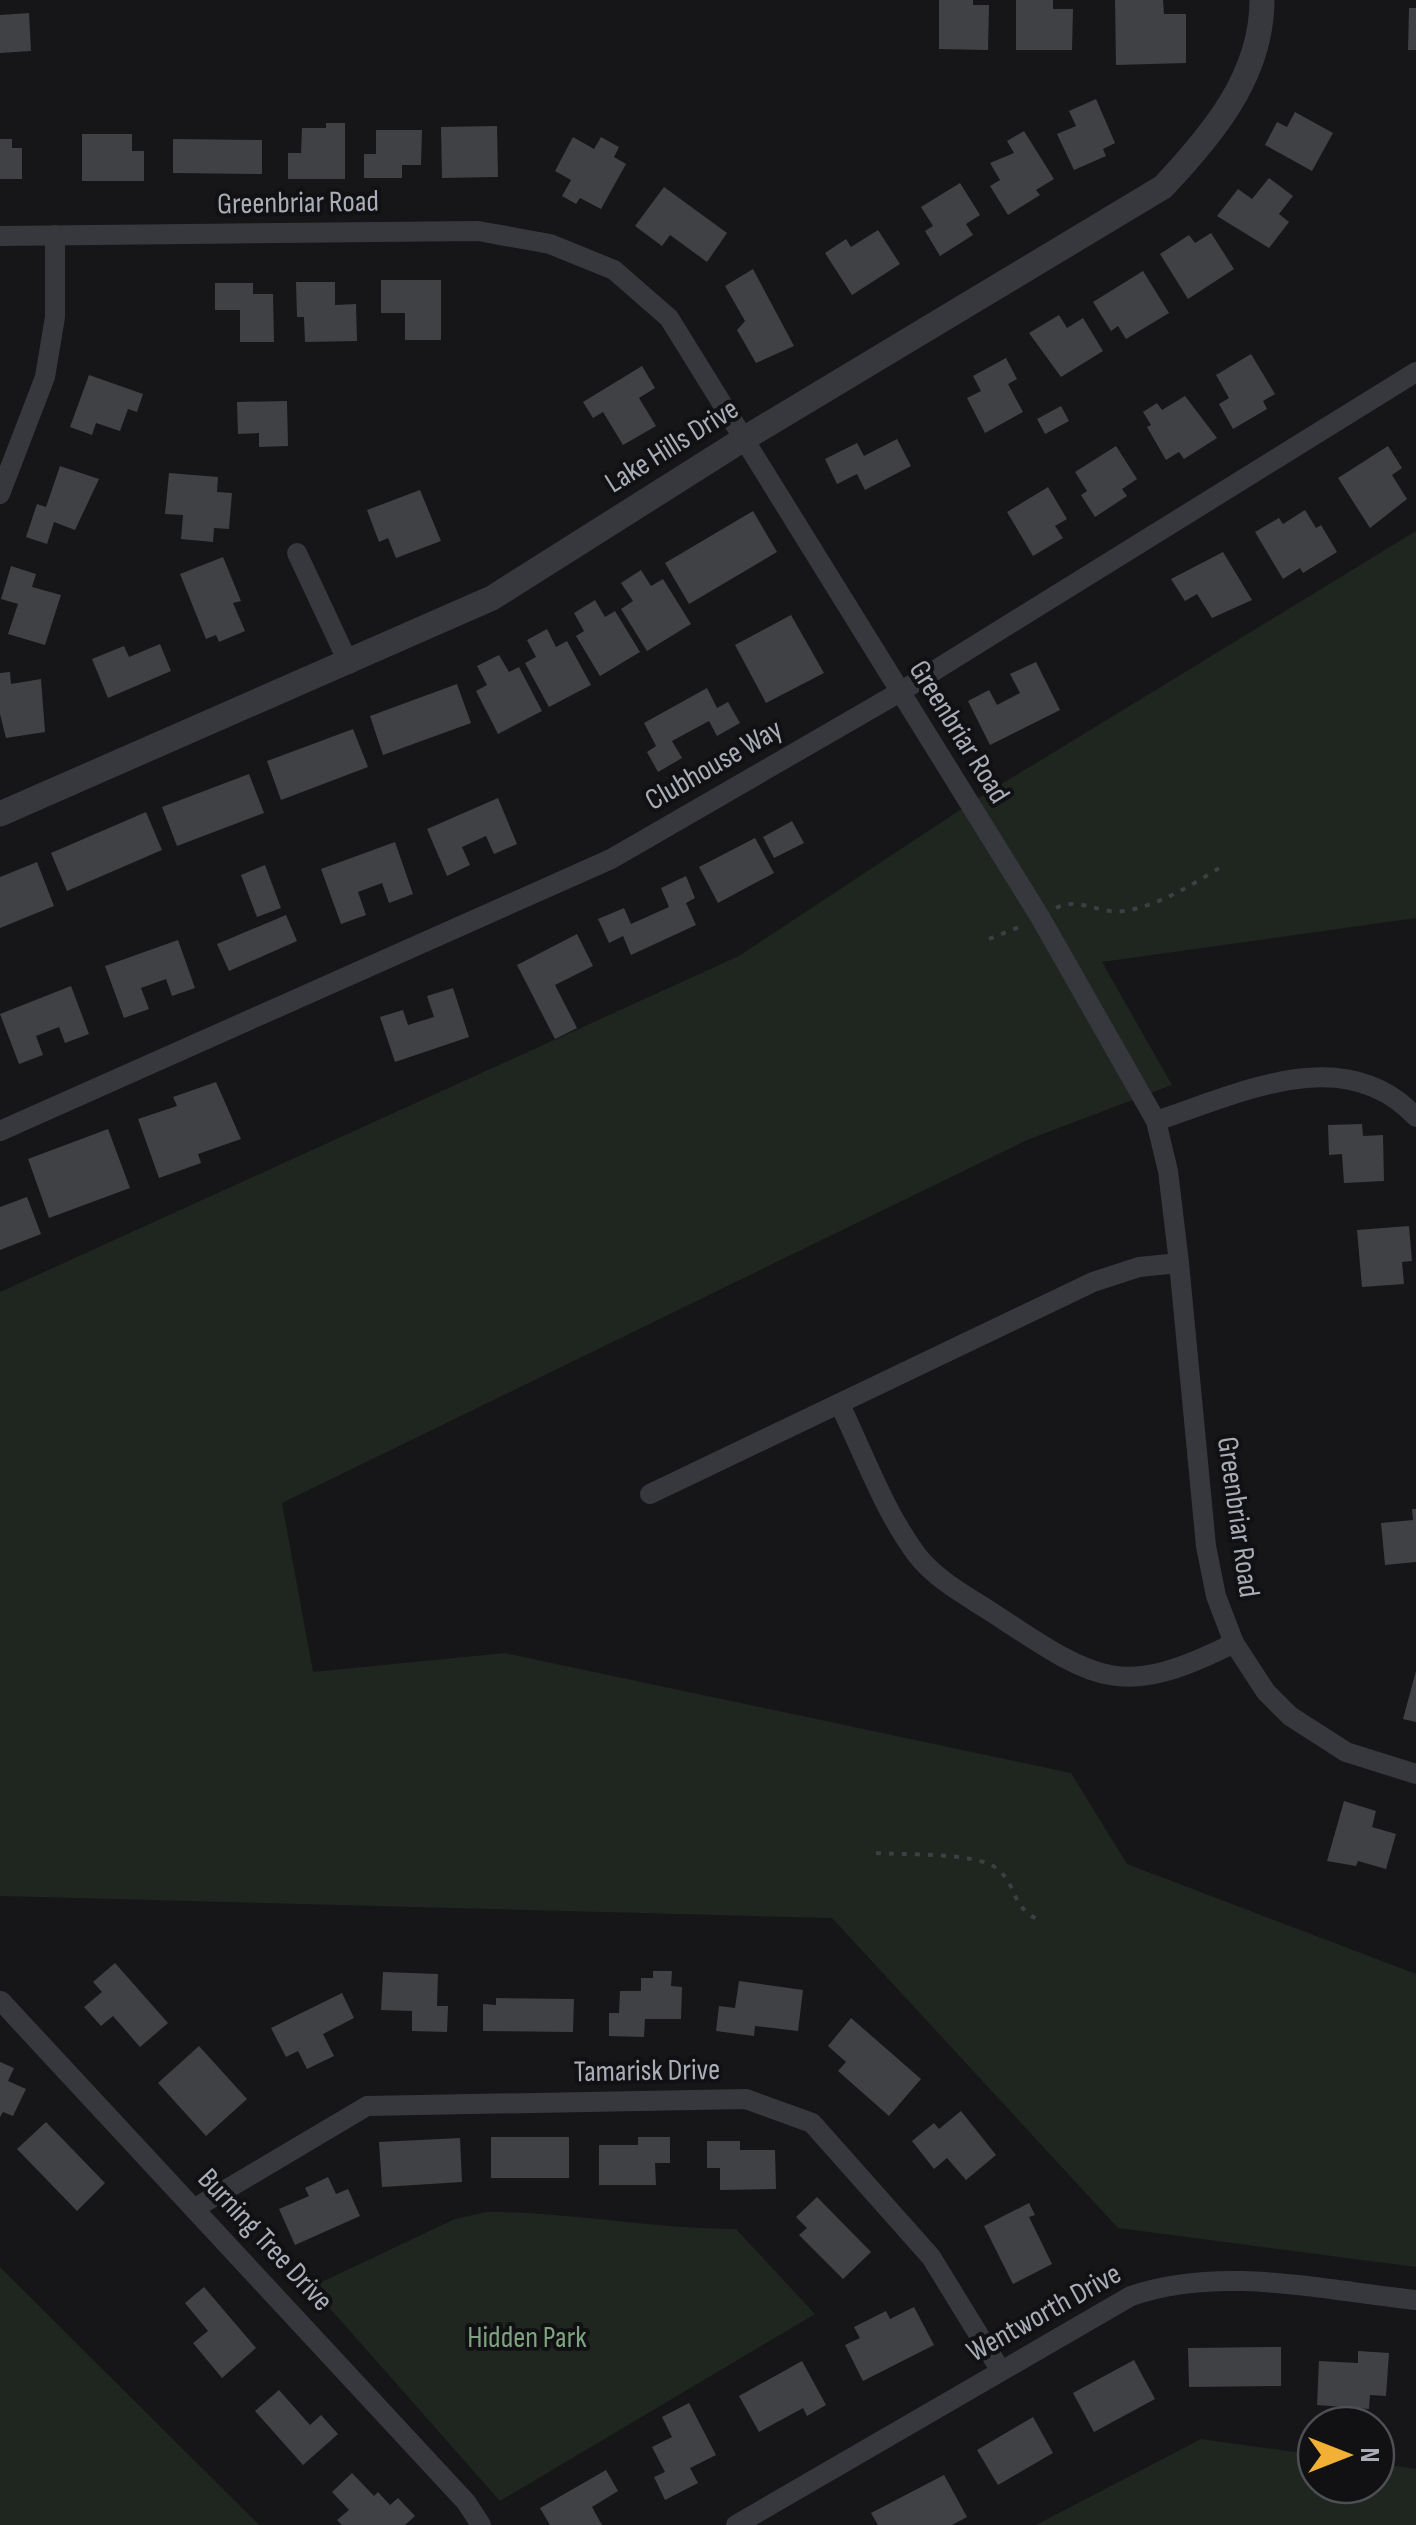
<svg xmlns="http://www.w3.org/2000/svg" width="1416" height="2525" font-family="'Sofia Sans Condensed',sans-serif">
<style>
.green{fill:#1e261f}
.building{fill:#404145}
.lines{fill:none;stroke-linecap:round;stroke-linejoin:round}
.path{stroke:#3d3f44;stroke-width:4;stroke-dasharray:5 8;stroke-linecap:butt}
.minor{stroke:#37383d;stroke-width:20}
.tertiary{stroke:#37383d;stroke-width:25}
.labels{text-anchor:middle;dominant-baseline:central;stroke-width:8;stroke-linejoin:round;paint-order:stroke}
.street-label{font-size:30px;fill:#a8adb8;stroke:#111113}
.park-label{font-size:30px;fill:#7fa381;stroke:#111113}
</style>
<rect width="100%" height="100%" fill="#161618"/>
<g class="green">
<path d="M1416 531V918L1102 962 1172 1085 1027 1140 282 1503 313 1672 505 1653 1071 1773 1127 1864 1416 1974V2267L1118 2228 832 1918 0 1896V1292L739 956 969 804Z"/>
<path d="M486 2212C570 2212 652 2229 736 2229L815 2314 500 2501 311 2287 455 2219Z"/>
<path d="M0 2267 259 2525H0Z"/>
<path d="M1201 2439 1316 2455V2485H1376V2463L1416 2469V2525H1036Z"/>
</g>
<g class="building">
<path d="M939 0H973V5H989L988 50 939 49Z"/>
<path d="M1016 0H1053V9H1073L1072 50H1016Z"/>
<path d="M1115 0H1163L1164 14H1186V63L1116 65Z"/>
<path d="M1409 8H1416V50H1408Z"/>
<path d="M29 13 31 51 0 53V15Z"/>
<path d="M1096 99 1115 143 1103 149 1106 156 1074 170 1057 134 1076 126 1069 111Z"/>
<path d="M1295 112 1333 133 1312 171 1265 145 1277 122 1287 127Z"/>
<path d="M326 123H345V179H288V153H301L302 128H326Z"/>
<path d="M497 126 498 177 442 178 441 127Z"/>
<path d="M376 130H422L421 165H402V178H364V154H376Z"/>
<path d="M1024 131 1054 179 1036 190 1040 195 1008 215 990 186 1000 180 990 163 1014 153 1007 141Z"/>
<path d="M82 134H132V151H144V181H82Z"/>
<path d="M573 137 594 149 601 137 619 147 614 157 626 164 601 209 580 198 576 204 562 196 571 180 555 171Z"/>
<path d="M0 139H12V148H22V179H0Z"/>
<path d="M173 139 262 140V174L173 173Z"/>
<path d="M1269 178 1293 196 1279 214 1289 222 1269 248 1217 216 1238 189 1252 199Z"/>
<path d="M960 183 980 215 966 224 973 235 940 256 925 231 933 226 921 207Z"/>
<path d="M664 187 727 233 707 262 670 235 662 246 635 226Z"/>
<path d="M878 230 900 264 852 295 825 253 846 239 851 247Z"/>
<path d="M1211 233 1234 269 1188 299 1160 254 1189 235 1195 243Z"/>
<path d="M753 269 794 346 756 363 737 330 745 321 725 286Z"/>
<path d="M1143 271 1169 313 1126 339 1118 326 1111 331 1093 302Z"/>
<path d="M381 280H441V340H405V313H381Z"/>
<path d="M296 282H335V305L356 304 357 341 305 342 304 317H297Z"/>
<path d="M215 283H253V294H273L274 342H240V310H215Z"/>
<path d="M1059 315 1067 328 1083 318 1103 351 1061 377 1029 333Z"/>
<path d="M1251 354 1275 394 1263 401 1267 409 1233 429 1219 404 1229 398 1216 375Z"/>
<path d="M1006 358 1017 379 1008 384 1023 412 985 433 967 398 981 391 973 376Z"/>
<path d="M642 366 655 388 639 398 656 426 623 445 603 412 593 418 583 402Z"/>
<path d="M89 375 143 394 137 412 128 409 120 431 96 423 92 435 70 427Z"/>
<path d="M1185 396 1217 438 1184 459 1179 452 1166 460 1147 427 1151 425 1143 412 1157 403 1162 410Z"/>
<path d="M287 401 288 446 259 447V433L238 434 237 402Z"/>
<path d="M1061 406 1069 421 1045 434 1037 419Z"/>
<path d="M897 439 911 466 865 490 857 474 837 484 825 459 857 443 864 456Z"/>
<path d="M1116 446 1137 479 1122 489 1127 496 1095 517 1081 495 1087 491 1075 472Z"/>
<path d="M1388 446 1402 468 1392 475 1407 499 1370 528 1338 478Z"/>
<path d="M60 466 99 479 75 530 54 522 47 544 26 537 37 504 46 507Z"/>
<path d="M169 473 218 477 217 492 232 493 229 529 214 528 213 542 181 539 183 515 165 514Z"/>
<path d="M1048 487 1067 519 1055 526 1063 538 1033 556 1007 512Z"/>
<path d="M420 490 441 541 396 558 388 538 379 542 367 510Z"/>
<path d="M1305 510 1316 528 1321 525 1337 552 1303 573 1300 568 1283 579 1255 532 1279 518 1283 524Z"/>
<path d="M753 511 777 552 689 604 665 563Z"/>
<path d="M1223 552 1252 600 1212 618 1197 594 1185 601 1171 579Z"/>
<path d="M223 557 241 601 233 603 245 631 219 642 216 635 206 639 180 574Z"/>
<path d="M11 566 36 574 32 587 61 595 45 645 8 634 18 604 1 599Z"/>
<path d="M641 570 651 586 663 579 691 624 647 651 621 609 633 601 621 583Z"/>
<path d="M595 600 605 617 615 611 640 652 600 676 576 636 584 631 574 613Z"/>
<path d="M791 615 824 673 766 703 735 645Z"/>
<path d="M547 629 556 647 567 641 591 685 549 707 525 663 536 657 527 640Z"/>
<path d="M160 644 171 671 108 698 92 659 124 646 129 657Z"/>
<path d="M499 655 509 672 519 667 542 711 498 734 476 691 487 685 477 666Z"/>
<path d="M1036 662 1060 710 990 745 968 701 989 690 997 705 1020 693 1010 674Z"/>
<path d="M10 672 11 684 41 679 45 732 6 738 0 714V673Z"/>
<path d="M457 684 471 723 383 755 370 716Z"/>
<path d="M707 688 717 708 728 702 740 723 717 736 709 721 672 741 682 758 658 772 647 752 656 746 644 723Z"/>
<path d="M353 729 368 767 281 800 267 761Z"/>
<path d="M249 774 264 813 177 846 162 807Z"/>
<path d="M498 798 517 844 494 854 486 836 462 847 470 865 447 876 427 829Z"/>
<path d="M146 812 162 850 67 891 51 853Z"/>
<path d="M792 821 804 843 774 858 763 837Z"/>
<path d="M755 838 774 873 718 903 699 867Z"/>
<path d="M395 842 413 894 389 903 382 883 358 892 366 915 341 924 321 869Z"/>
<path d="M37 862 54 906 0 928V877Z"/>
<path d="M265 865 281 908 257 917 241 875Z"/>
<path d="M686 876 695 898 686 903 696 925 631 955 623 936 609 943 598 919 624 908 631 924 669 907 661 888Z"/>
<path d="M286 915 297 941 229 971 217 944Z"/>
<path d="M577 934 593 966 555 985 577 1028 555 1039 517 965Z"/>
<path d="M178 940 195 988 172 996 166 979 141 988 149 1009 124 1018 105 966Z"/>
<path d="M71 986 89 1034 65 1043 59 1027 36 1036 43 1055 19 1064 0 1014Z"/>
<path d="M453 988 469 1037 395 1062 380 1017 403 1010 408 1025 434 1017 427 996Z"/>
<path d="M216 1082 241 1139 198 1154 201 1163 159 1178 138 1119 177 1106 173 1097Z"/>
<path d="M1362 1124 1363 1136 1383 1135 1384 1181 1344 1183 1342 1154 1329 1155 1328 1125Z"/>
<path d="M108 1129 130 1188 49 1218 28 1159Z"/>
<path d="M27 1197 41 1234 0 1250V1207Z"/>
<path d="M1409 1226 1412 1261 1402 1262 1404 1284 1362 1287 1357 1230Z"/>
<path d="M1412 1509H1416V1562L1385 1565 1381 1523 1413 1520Z"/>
<path d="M1416 1671V1722L1403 1719Z"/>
<path d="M1344 1801 1376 1811 1372 1827 1396 1834 1386 1869 1358 1861 1356 1866 1327 1861Z"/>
<path d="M115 1963 168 2023 140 2047 113 2016 101 2026 84 2007 102 1992 93 1982Z"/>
<path d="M653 1971H672L671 1986 682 1987 681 2019H645L644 2037 609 2036V2013H619L620 1991H641V1978H653Z"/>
<path d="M383 1972 438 1974 437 2006H448L447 2032 412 2031V2011L381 2010Z"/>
<path d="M739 1981 803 1990 798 2031 755 2026 754 2036 716 2031 719 2006 735 2008Z"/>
<path d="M342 1993 354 2018 323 2034 334 2056 307 2069 298 2051 286 2057 271 2028Z"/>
<path d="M496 1998 574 1999 573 2032 483 2031V2004L496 2005Z"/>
<path d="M851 2018 921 2079 889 2116 838 2071 846 2062 828 2046Z"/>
<path d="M199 2046 247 2099 206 2136 158 2083Z"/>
<path d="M0 2062 14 2068 8 2081 26 2089 13 2116 3 2112 0 2117Z"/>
<path d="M961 2111 996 2155 966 2180 947 2158 934 2169 912 2141 934 2123 939 2129Z"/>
<path d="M46 2122 105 2183 77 2211 17 2149Z"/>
<rect x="491" y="2137" width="78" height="41"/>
<path d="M638 2137H670V2163H655L656 2185H599V2145H638Z"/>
<path d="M460 2138 462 2182 382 2187 379 2142Z"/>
<path d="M707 2141H740V2150H775L776 2189 720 2190V2168H707Z"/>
<path d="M328 2177 336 2194 348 2189 360 2216 295 2245 279 2209 309 2196 305 2188Z"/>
<path d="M817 2197 871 2252 843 2279 799 2235 807 2228 796 2217Z"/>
<path d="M1029 2203 1035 2215 1029 2217 1052 2264 1013 2284 984 2226Z"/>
<path d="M204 2287 256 2348 222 2378 193 2343 208 2331 185 2303Z"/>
<path d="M914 2307 934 2345 863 2381 845 2345 860 2338 854 2327 886 2311 890 2319Z"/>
<path d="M1281 2347V2386L1189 2387 1188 2348Z"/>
<path d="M1358 2351 1389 2353 1386 2396 1370 2395 1369 2409 1317 2405 1319 2361 1358 2363Z"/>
<path d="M1134 2360 1155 2399 1094 2432 1073 2393Z"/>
<path d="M802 2361 826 2405 807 2416 803 2408 759 2432 739 2396Z"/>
<path d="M279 2390 310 2425 321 2415 338 2434 303 2465 255 2411Z"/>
<path d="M689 2403 716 2455 690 2468 698 2483 665 2500 654 2477 665 2472 652 2447 672 2437 662 2417Z"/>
<path d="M1033 2417 1053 2453 998 2485 977 2450Z"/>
<path d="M606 2470 618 2491 592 2507 602 2525H550L540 2508Z"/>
<path d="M352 2473 374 2496 378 2492 390 2505 398 2498 415 2516 405 2525H342L337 2520 349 2510 332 2492Z"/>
<path d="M944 2475 967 2517 952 2525H878L871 2513Z"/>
</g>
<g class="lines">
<g class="path">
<path d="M1056 908C1079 896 1100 915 1124 911 1159 906 1195 883 1224 865"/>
<path d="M989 939 1022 926"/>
<path d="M876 1853C903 1855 975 1852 996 1868 1018 1884 1009 1907 1041 1921"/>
</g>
<g class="minor">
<path d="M0 236 478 231 550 244 614 270 669 318 1040 917 1156 1121 1168 1171 1179 1263 1206 1546 1216 1596 1234 1643 1266 1692 1290 1716 1346 1752 1416 1774"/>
<path d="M0 494 45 377 55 317V235"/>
<path d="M297 553 349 664"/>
<path d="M1156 1121C1239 1094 1344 1040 1416 1117"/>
<path d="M0 1131 611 859 900 692 1416 372"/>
<path d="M840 1405C864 1454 884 1511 917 1555 937 1581 969 1597 996 1615 1096 1681 1121 1700 1234 1643"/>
<path d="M650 1494 1093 1282 1139 1267 1179 1263"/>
<path d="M1 2001 466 2502 481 2525"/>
<path d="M195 2208 367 2106 746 2099 812 2123 931 2257 1001 2371"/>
<path d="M736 2525 1131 2296C1222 2265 1322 2290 1416 2300"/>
</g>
<path class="tertiary" d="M0 814 492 598 742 440 1163 187C1212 135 1262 76 1262 0"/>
</g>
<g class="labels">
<g class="street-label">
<text transform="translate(298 203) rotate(-1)">Greenbriar Road</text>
<text transform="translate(672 446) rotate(-32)">Lake Hills Drive</text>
<text transform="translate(959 732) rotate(58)">Greenbriar Road</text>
<text transform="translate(714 765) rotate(-30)">Clubhouse Way</text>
<text transform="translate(1238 1517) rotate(82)">Greenbriar Road</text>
<text transform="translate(647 2071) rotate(-1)">Tamarisk Drive</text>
<text transform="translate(265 2240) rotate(47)">Burning Tree Drive</text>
<text transform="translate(1044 2313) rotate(-29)">Wentworth Drive</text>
</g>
<g class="park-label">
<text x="527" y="2338">Hidden Park</text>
</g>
</g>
<g transform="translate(1346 2455) rotate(90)"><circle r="48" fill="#111113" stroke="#4d4f55" stroke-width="2.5"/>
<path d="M0-8L18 38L0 25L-18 38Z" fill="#f2b134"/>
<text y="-15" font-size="28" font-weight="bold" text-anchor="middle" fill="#a8adb8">N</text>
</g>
</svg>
